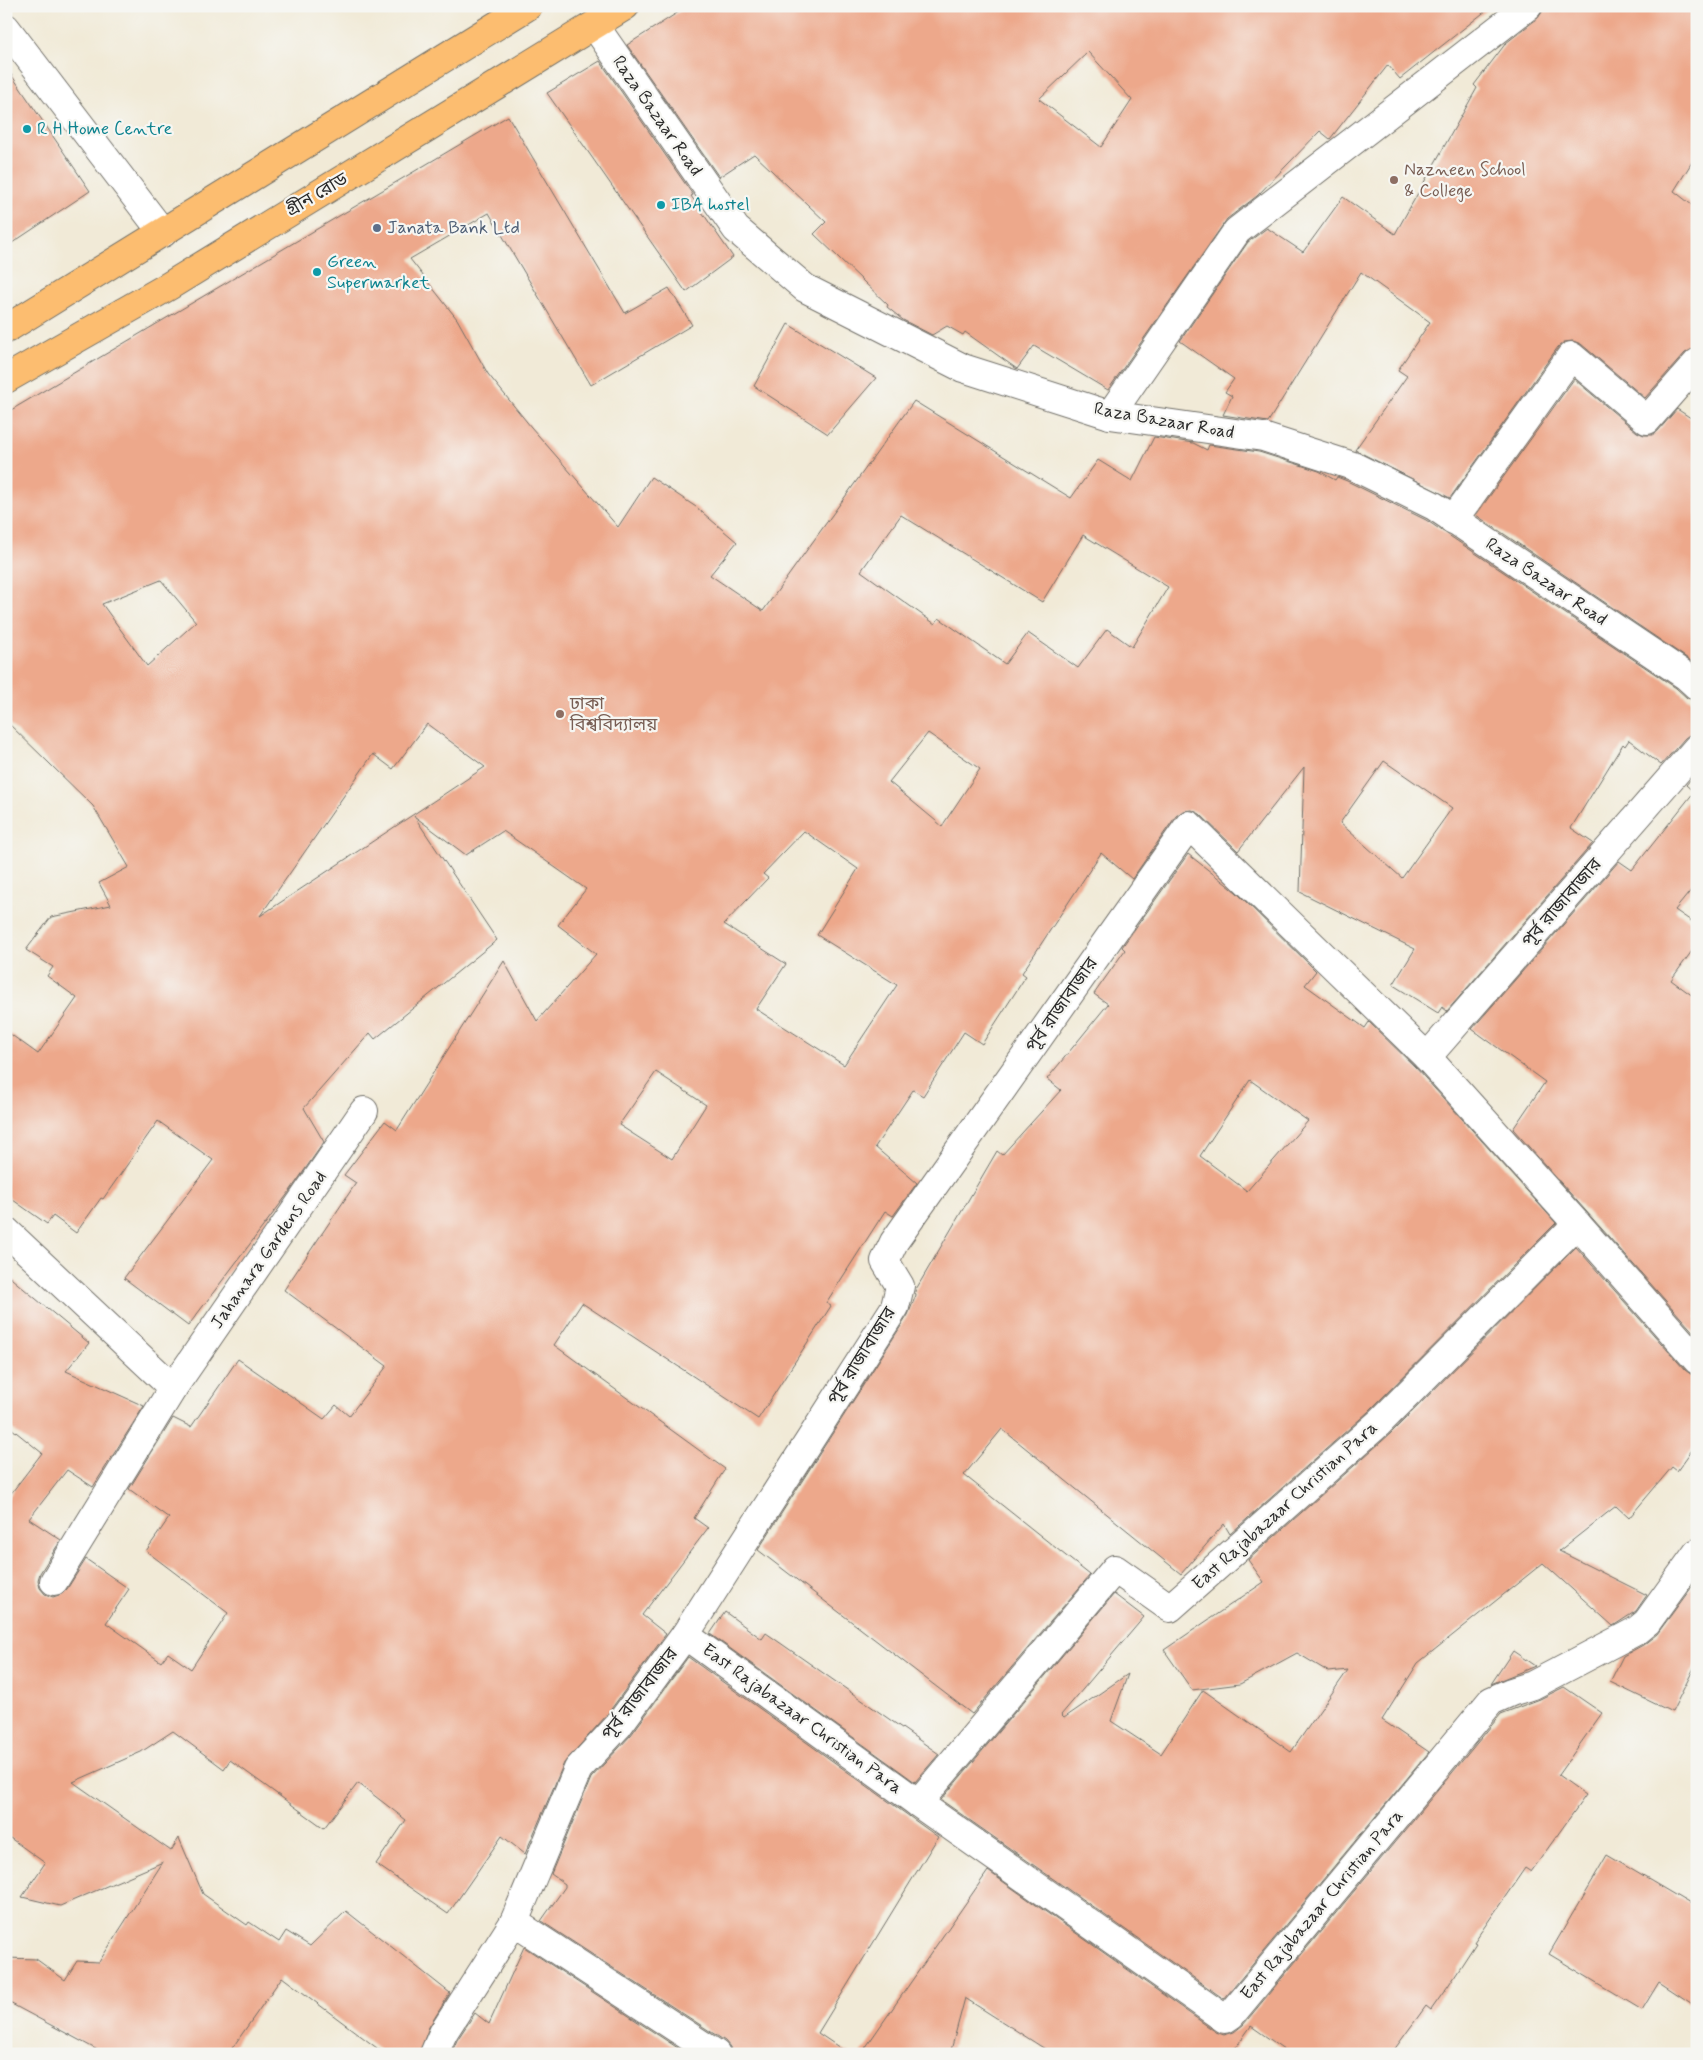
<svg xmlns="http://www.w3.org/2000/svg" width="1703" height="2060" font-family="Mynerve,'Noto Sans Bengali',sans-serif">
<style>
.building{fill:#eda88b;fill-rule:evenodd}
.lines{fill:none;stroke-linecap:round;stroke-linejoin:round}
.minor-casing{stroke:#706e67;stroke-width:30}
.major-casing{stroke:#706e67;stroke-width:30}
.minor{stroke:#fff;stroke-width:28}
.major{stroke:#fcbd6f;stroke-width:28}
.culture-dot{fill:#0f9aa8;stroke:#f6f6f2;stroke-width:2}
.education-dot{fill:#8d6e63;stroke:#f6f6f2;stroke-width:2}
.service-dot{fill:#5c6f8a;stroke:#f6f6f2;stroke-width:2}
.labels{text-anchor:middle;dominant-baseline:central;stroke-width:4.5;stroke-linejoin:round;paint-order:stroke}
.street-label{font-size:18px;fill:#2b2b2b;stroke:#f6f6f2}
.culture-label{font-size:18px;fill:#0d838f;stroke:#f6f6f2;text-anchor:start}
.education-label{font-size:18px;fill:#785e54;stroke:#f6f6f2;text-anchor:start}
.service-label{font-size:18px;fill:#4e5e75;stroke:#f6f6f2;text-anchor:start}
</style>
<rect width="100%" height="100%" fill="#f6f6f2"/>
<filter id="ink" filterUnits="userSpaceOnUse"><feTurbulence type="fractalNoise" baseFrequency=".02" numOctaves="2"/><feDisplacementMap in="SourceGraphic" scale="10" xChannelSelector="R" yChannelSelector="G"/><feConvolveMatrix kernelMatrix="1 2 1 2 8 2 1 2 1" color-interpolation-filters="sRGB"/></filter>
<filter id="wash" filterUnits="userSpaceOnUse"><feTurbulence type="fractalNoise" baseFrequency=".0096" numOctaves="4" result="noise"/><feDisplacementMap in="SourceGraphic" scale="20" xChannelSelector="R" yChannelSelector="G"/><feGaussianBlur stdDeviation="1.12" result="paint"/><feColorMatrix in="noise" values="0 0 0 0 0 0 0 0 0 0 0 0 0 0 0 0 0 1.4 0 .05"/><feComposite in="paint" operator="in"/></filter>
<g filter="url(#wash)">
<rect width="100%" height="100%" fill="#f1ead7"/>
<g id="blocks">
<g class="building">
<path d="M688 6H1492L1400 79 1388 65 1330 139 1320 131 1257 196 1227 219 1108 390 1034 346 1017 369 965 332 963 335 947 326 932 335 903 320 887 307 888 305 814 234 826 222 754 154 719 177 627 45ZM1088 52 1132 100 1101 147 1039 99Z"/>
<path d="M1543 6H1697V154L1674 191 1697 209 1696 348 1685 353 1645 398 1581 344 1573 341 1564 342 1558 347 1450 498 1355 450 1407 376 1398 370 1430 322 1361 272 1268 422 1223 415 1232 396 1225 392 1234 379 1180 341 1248 242 1267 228 1303 252 1343 197 1395 234 1477 88 1474 85 1506 43 1538 18 1542 12Z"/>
<path d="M600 61 693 195 691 196 733 257 686 292 547 93Z"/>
<path d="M6 67 90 191 6 247Z"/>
<path d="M508 116 625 313 669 288 692 325 591 385 489 213 410 259 457 319 488 374 531 427 618 527 651 477 696 507 737 542 710 575 763 611 914 401 1071 498 1098 460 1132 481 1154 437 1193 443 1207 450 1209 445 1259 452 1319 471 1335 480 1337 477 1347 481 1426 520 1676 688 1687 698 1697 701V733H1692L1685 738 1661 765 1629 740 1625 746 1623 744 1571 828 1593 843 1447 1011 1442 1007 1438 1013 1393 985 1415 949 1300 892 1304 767 1238 851 1200 814 1192 810 1183 811 1176 816 1132 879 1101 853 1022 973 1026 976 982 1044 964 1032 923 1096 913 1090 875 1147 917 1183 893 1216 885 1211 826 1303 831 1306 758 1419 582 1303 554 1345 725 1469 694 1518 708 1528 642 1615 666 1634 606 1716 564 1763 525 1854 502 1836 448 1914 376 1864 406 1820 358 1783 324 1828 230 1760 224 1769 173 1731 141 1752 73 1782 171 1851 179 1838 203 1894 247 1925 249 1922 279 1942 286 1931 310 1946 346 1911 450 1993 429 2027 419 2054H385L282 1977 228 2054H105L6 2001V1958L36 1959 65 1980 77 1961 99 1962 163 1862 60 1906 22 1897 45 1863 6 1835V1500L42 1453 6 1424V1274L89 1343 66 1371 144 1406 93 1487 67 1470 29 1519 61 1540 40 1573 38 1580 40 1588 45 1594 53 1597 62 1594 67 1589 86 1559 129 1589 106 1623 161 1662 168 1653 191 1669 228 1613 146 1551 169 1518 129 1489 173 1418 191 1427 238 1359 324 1419 336 1405 349 1416 387 1366 284 1290 356 1183 344 1175 385 1121 397 1130 504 961 537 1021 596 954 558 925 586 889 503 831 466 855 414 816 497 940 375 1039 370 1033 304 1108 324 1142 290 1191 188 1326 124 1278 213 1160 158 1121 103 1199 101 1198 76 1233 53 1216 47 1224 6 1195V1031L38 1054 77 998 47 976 53 967 26 950 51 917 111 905 99 883 129 867 93 806 6 721V413ZM901 515 1042 602 1083 535 1168 587 1132 647 1107 629 1078 668 1028 633 1005 664 939 618 935 624 861 571ZM161 580 196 622 147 666 102 604ZM427 724 485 767 260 916 373 754 393 769ZM928 733 980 769 942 826 889 782ZM1384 761 1452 808 1402 878 1340 823ZM804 831 858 869 817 935 897 985 844 1065 756 1009 786 964 724 924 768 878 763 874ZM656 1072 706 1105 672 1159 619 1125Z"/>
<path d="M788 324 876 378 828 434 754 386Z"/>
<path d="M1574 379 1637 432 1644 435H1652L1658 431 1677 409 1697 422V665L1476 515Z"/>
<path d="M1697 772V883L1675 910 1697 925V944L1671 980 1697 999V1336L1513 1129 1545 1082 1472 1029 1619 861 1632 870 1694 792 1686 785Z"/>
<path d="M1188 854 1236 892 1316 971 1305 985 1365 1028 1369 1022 1416 1068 1556 1223 1368 1412 1230 1534 1224 1524 1181 1574 1002 1429 964 1475 1090 1575 972 1714 758 1550 908 1315 916 1295 915 1291 997 1151 1002 1155 1061 1090 1047 1079 1108 1004 1094 994 1125 950 1122 947ZM1250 1080 1308 1121 1247 1191 1200 1156Z"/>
<path d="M1576 1247 1685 1370 1692 1375H1697V1443L1677 1471 1672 1467 1629 1518 1616 1506 1559 1551 1647 1595 1636 1611 1613 1626 1543 1563 1418 1663 1382 1720 1429 1752 1224 1999 941 1800 1114 1594 1144 1617 1061 1715 1064 1718 1128 1674 1111 1721 1161 1754 1203 1690 1291 1752 1348 1670 1329 1672 1297 1653 1240 1684 1192 1690 1164 1650 1264 1582 1248 1560 1390 1434Z"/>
<path d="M1697 1580V1662L1672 1712 1610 1682 1623 1656 1643 1645 1657 1634Z"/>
<path d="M725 1612 762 1639 766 1633 939 1754 915 1782 710 1634Z"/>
<path d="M1513 1651 1535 1666 1491 1684Z"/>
<path d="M688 1657 938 1837 818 2033 849 2054H731L730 2047 725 2041 541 1921 565 1887V1884L551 1874 591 1778 631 1735Z"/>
<path d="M1564 1687 1602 1713 1558 1775 1586 1795 1531 1872 1525 1868 1474 1942 1476 1943 1448 1986 1431 2010 1426 2006 1391 2054H1291L1251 2026 1231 2054H1053L965 1998 950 2054H861L988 1871 1216 2032 1224 2035 1234 2032 1243 2025 1501 1714 1540 1699Z"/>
<path d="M1607 1855 1697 1908V2007L1659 1982 1642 2010 1549 1954Z"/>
<path d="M524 1947 687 2054H451L457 2040 475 2013 489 2024Z"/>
</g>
</g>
</g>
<g filter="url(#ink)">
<use href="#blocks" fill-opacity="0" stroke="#706e67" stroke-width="1"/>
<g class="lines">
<g class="minor-casing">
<g id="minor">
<path d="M595 26 736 229 805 288 963 368 1110 415 1263 437 1353 466 1434 506 1686 676 1697 686"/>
<path d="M6 28 163 233"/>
<path d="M1110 415 1237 231 1528 6"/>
<path d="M1453 520 1571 356 1647 420 1697 363"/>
<path d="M1427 1057 1697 748"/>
<path d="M1577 1224 1379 1423 1170 1608 1115 1569 918 1803 1225 2019 1231 2015 1491 1701 1511 1692 1533 1685 1636 1631 1647 1622 1697 1553"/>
<path d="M6 1231 173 1388"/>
<path d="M54 1581 173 1388 364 1111"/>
<path d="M685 1635 918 1803"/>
<path d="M514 1922 716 2054"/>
<path d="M434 2054 443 2033 514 1922 578 1769 618 1726 685 1635 895 1307 900 1286 885 1261 894 1242 1189 825 1427 1057 1577 1224 1697 1360"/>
</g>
</g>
<g class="major-casing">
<g id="major">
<path d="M6 329 528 6"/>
<path d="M6 379 169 286 625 6"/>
</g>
</g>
<use href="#minor" class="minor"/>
<use href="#major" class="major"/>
</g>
</g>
<g class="culture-dot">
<circle cx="27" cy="129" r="5"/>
<circle cx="661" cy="205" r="5"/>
<circle cx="317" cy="272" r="5"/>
</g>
<g class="education-dot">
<circle cx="1394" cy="180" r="5"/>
<circle cx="560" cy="714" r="5"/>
</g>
<circle class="service-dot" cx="377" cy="228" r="5"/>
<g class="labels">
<g class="street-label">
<text transform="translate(657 116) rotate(55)">Raza Bazaar Road</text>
<text transform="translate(317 195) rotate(-31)">গ্রীন রোড</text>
<text transform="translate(1164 421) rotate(10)">Raza Bazaar Road</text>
<text transform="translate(1546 582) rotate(34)">Raza Bazaar Road</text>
<text transform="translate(1562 903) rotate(-49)">পূর্ব রাজাবাজার</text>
<text transform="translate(1062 1005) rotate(-55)">পূর্ব রাজাবাজার</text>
<text transform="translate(269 1250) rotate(-55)">Jahanara Gardens Road</text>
<text transform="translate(862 1356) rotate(-58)">পূর্ব রাজাবাজার</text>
<text transform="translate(1285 1506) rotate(-42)">East Rajabazaar Christian Para</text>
<text transform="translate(640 1694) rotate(-52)">পূর্ব রাজাবাজার</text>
<text transform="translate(802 1719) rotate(36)">East Rajabazaar Christian Para</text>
<text transform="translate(1322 1905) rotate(-50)">East Rajabazaar Christian Para</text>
</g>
<g class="culture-label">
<text x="37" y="129">R H Home Centre</text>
<text x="671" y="205">IBA hostel</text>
<text x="327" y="262">Green<tspan x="327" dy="21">Supermarket</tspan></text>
</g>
<g class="education-label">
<text x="1404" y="170">Nazneen School<tspan x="1404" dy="21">&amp; College</tspan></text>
<text x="570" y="704">ঢাকা<tspan x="570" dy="21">বিশ্ববিদ্যালয়</tspan></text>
</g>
<g class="service-label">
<text x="387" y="228">Janata Bank Ltd</text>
</g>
</g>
<rect width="1703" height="2060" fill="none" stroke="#f6f6f2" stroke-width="25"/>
</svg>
